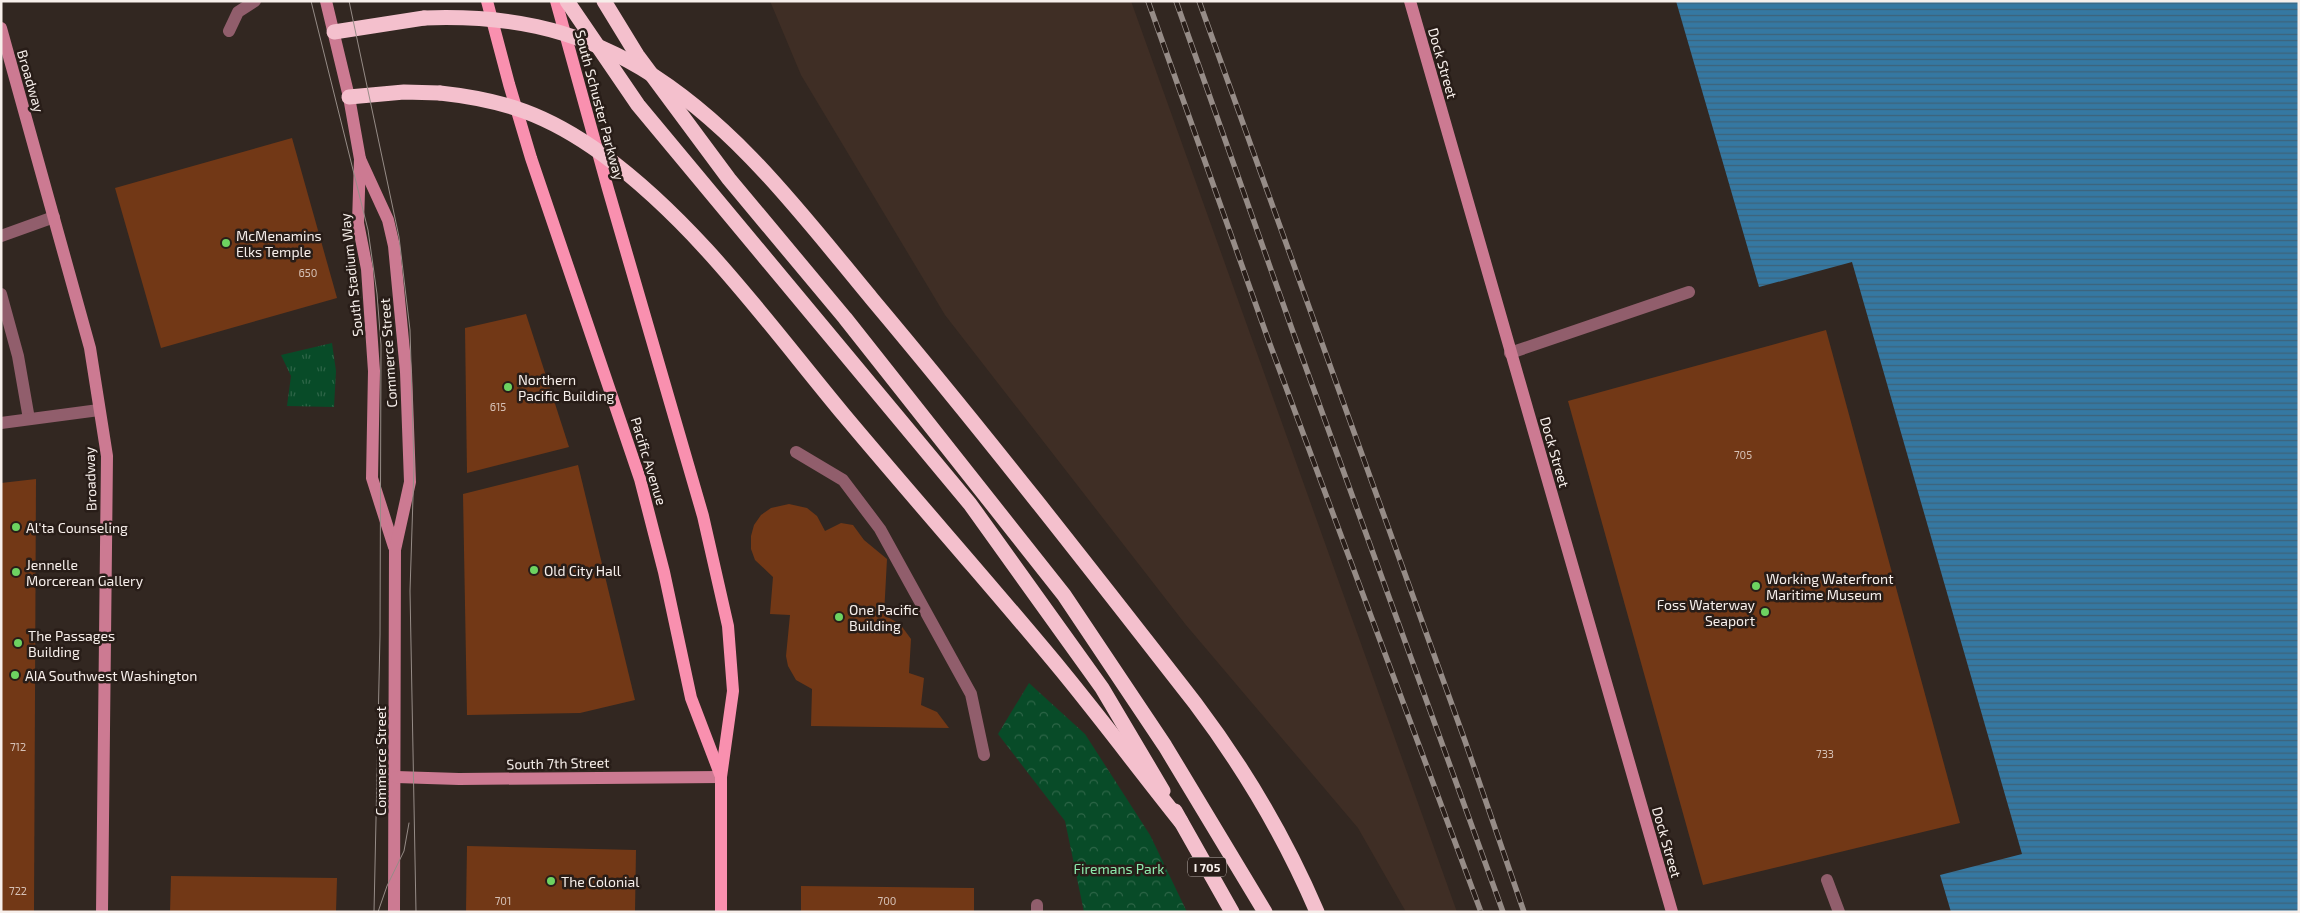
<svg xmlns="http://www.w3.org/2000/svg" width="2300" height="913" font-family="'Exo 2',sans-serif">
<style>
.built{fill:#3f2e25}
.grass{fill:url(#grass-tufts)}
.park{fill:url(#park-crowns)}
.water{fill:url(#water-rules)}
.building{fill:#723816}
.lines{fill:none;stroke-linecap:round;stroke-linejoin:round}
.lane{stroke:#915e6c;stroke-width:12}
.street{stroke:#915e6c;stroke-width:12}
.secondary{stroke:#cc7a92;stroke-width:12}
.primary{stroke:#f990af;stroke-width:12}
.highway{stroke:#f4c0cd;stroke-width:15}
.tram{stroke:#968c87;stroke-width:1}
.rail-casing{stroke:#968c87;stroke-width:5.5}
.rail{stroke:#281d18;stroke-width:4;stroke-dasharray:11;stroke-linecap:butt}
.highway-bridge{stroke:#f4c0cd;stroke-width:15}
.poi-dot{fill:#6dd361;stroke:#281d18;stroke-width:2}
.labels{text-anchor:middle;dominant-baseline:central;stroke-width:5;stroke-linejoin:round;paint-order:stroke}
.number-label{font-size:11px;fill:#d6c1b6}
.shield{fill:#281d18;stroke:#b9b0ac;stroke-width:1}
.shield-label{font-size:12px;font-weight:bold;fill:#f7efeb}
.street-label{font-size:14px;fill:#f7efeb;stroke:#281d18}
.poi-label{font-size:14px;fill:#f7efeb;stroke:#281d18;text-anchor:start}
.park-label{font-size:14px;fill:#8deaad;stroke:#281d18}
</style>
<defs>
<pattern id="grass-tufts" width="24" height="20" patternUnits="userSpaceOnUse" patternTransform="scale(1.25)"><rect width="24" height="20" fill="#084b28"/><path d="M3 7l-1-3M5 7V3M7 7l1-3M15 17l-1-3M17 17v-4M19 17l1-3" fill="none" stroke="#2d6547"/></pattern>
<pattern id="park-crowns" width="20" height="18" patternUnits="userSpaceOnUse" patternTransform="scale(1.25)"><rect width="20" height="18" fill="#084b28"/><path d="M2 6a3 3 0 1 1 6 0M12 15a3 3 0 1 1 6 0" fill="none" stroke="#2d6547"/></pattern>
<pattern id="water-rules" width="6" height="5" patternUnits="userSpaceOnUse" patternTransform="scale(1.25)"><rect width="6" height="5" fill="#3578a2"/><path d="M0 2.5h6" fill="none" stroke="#3e6279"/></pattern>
</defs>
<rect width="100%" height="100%" fill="#322721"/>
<path class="built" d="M770 1H1131L1457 912H1406L1358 828 1186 625 945 315 801 75Z"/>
<path class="grass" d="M332 343 336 371 334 407 287 406 291 376 281 355Z"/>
<path class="park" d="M1029 683 1085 734 1150 835 1187 912H1084L1065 821 998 734Z"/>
<path class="water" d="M1676 1H2299V912H1951L1940 875 2022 854 1852 262 1759 287Z"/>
<g class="building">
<path d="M292 138 337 298 161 348 115 188Z"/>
<path d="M526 314 569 447 467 473 465 328Z"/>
<path d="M1826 330 1960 823 1703 885 1568 401Z"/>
<path d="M578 465 635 700 580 713 467 715 463 494Z"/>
<path d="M36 479 34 912H1V483Z"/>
<path d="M789 504 807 508 817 516 825 531 841 523 853 525 864 540 887 559 884 615 900 624 911 639 909 673 924 678 921 705 937 712 949 728 811 726 812 689 796 680 788 666 786 656 790 615 770 614 773 577 755 560 751 549V536L754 525 761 515 771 508Z"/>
<path d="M467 846 636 850 635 912H466Z"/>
<path d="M171 876 337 878 336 912H170Z"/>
<path d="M801 886 974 888V912H801Z"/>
</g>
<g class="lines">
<g class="lane">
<path d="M229 31 238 12 255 1"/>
<path d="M1 236 54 217"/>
<path d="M1 294 18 356 29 419"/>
<path d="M1510 353 1689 292"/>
<path d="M796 452 843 480 880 529 971 694 984 755"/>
<path d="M1827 880 1839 912"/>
</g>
<g class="street">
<path d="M1 423 99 410"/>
<path d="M1037 905V912"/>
</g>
<g class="secondary">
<path d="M326 1 349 97 360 159 358 223 367 269 374 371 372 478 394 547"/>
<path d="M1410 1 1672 912"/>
<path d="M1 28 90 348 107 456 102 912"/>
<path d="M360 159 388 220 394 246 406 372 410 482 395 550 394 912"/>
<path d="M396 777 459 779 721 777"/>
</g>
<g class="primary">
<path d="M487 1 509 84 531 158 640 479 664 572 691 698 720 774"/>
<path d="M556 1 608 189 703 516 728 626 733 691 721 777V912"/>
</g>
<g class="highway">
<path d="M567 1 638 105 970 504 1102 688 1163 791"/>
<path d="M604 1 637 55 729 179 845 318 1064 595 1165 746 1265 912"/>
<path d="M334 32 424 18"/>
<path d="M349 97 404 92 440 93"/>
<path d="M1175 811 1232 912"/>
</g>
<g class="tram">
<path d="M311 1 368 230 377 294 381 345 380 635 374 912"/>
<path d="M349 1 399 237 410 330 414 466 410 591 416 912"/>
<path d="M378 912 387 886 404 851 409 823"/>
</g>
<g class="rail-casing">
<g id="rail">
<path d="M1148 1 1268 339 1481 912"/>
<path d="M1176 1 1293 332 1503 912"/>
<path d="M1199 1 1465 741 1524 912"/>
</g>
</g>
<use href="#rail" class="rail"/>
<g class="highway-bridge">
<path d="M424 18C505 15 571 27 641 68 736 125 803 216 872 299 983 431 1089 567 1195 703 1244 768 1285 837 1317 912"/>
<path d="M440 93C505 100 548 115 602 154 698 224 769 325 844 415 916 501 991 585 1062 671 1103 721 1141 772 1181 822"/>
</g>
</g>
<g class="poi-dot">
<circle cx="226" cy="243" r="5"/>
<circle cx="508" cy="387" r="5"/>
<circle cx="16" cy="527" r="5"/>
<circle cx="534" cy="570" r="5"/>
<circle cx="16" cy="572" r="5"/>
<circle cx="1756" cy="586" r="5"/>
<circle cx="1765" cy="612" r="5"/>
<circle cx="839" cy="617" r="5"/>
<circle cx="18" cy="643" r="5"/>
<circle cx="15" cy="675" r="5"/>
<circle cx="551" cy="881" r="5"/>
</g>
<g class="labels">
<g class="number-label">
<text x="308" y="272">650</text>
<text x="498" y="406">615</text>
<text x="1743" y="454">705</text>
<text x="18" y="746">712</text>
<text x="1825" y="753">733</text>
<text x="18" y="890">722</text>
<text x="503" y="900">701</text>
<text x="887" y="900">700</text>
</g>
<rect class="shield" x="1188" y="857.5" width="38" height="19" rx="4"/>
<g class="shield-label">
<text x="1207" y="867">I 705</text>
</g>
<g class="street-label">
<text transform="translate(1443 63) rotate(74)">Dock Street</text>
<text transform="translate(31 81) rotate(74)">Broadway</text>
<text transform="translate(600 105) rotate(75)">South Schuster Parkway</text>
<text transform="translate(351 275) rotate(-96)">South Stadium Way</text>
<text transform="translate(388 353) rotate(-94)">Commerce Street</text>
<text transform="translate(1555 452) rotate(74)">Dock Street</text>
<text transform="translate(649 461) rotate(73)">Pacific Avenue</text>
<text transform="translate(90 479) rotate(-92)">Broadway</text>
<text transform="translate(380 761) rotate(-90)">Commerce Street</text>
<text transform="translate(558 763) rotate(-1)">South 7th Street</text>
<text transform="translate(1667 842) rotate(74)">Dock Street</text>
</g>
<g class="poi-label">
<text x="236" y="235">McMenamins<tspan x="236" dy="16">Elks Temple</tspan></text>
<text x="518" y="379">Northern<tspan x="518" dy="16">Pacific Building</tspan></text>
<text x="26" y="527">Al'ta Counseling</text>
<text x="26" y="564">Jennelle<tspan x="26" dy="16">Morcerean Gallery</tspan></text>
<text x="544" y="570">Old City Hall</text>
<text x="1766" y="578">Working Waterfront<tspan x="1766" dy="16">Maritime Museum</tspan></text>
<text x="1755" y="604" text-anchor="end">Foss Waterway<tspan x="1755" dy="16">Seaport</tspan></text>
<text x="849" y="609">One Pacific<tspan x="849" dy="16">Building</tspan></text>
<text x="28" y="635">The Passages<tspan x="28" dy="16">Building</tspan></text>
<text x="25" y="675">AIA Southwest Washington</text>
<text x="561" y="881">The Colonial</text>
</g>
<g class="park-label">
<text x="1119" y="868">Firemans Park</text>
</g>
</g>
<rect width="2300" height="913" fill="none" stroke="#f7efeb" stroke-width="5"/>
</svg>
